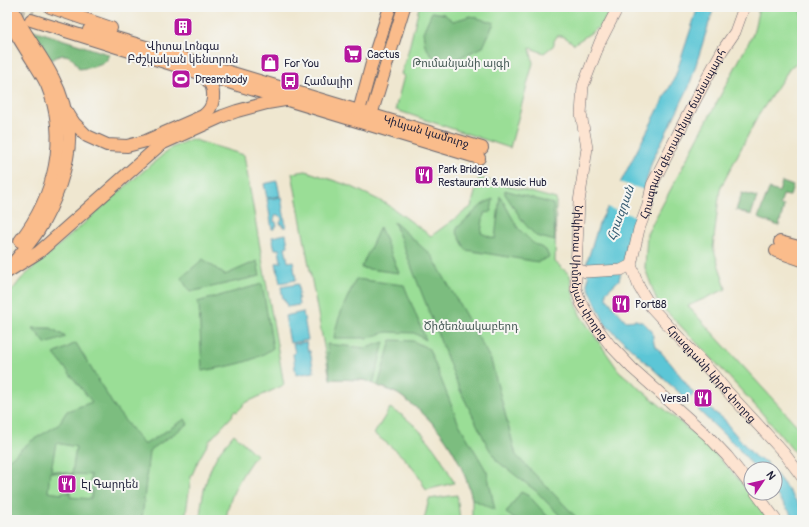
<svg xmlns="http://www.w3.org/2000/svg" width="809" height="527" font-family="Pangolin,'Noto Sans Armenian',sans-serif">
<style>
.green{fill:#9ade96;stroke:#5e8068}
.forest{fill:#7bbd7f;stroke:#4e705d;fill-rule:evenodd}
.water{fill:#5bc6d6;stroke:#3e7488}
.pier{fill:#efe7d0}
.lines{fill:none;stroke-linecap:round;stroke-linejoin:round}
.primary-tunnel{stroke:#c6c0b2;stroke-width:12;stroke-dasharray:12 6;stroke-linecap:butt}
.secondary-casing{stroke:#6a676f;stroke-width:12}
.primary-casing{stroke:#6a676f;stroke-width:14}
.secondary{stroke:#fde4d1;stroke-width:11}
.primary{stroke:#fabc8b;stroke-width:12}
.labels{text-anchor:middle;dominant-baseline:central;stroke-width:4;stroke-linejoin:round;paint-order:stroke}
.poi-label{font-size:11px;fill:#22223b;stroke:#f6f6f2;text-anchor:start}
.park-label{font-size:11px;fill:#465a56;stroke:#f6f6f2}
.street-label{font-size:11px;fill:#22223b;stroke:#f6f6f2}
.water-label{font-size:12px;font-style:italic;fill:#365b71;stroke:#f6f6f2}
</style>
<rect width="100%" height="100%" fill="#f6f6f2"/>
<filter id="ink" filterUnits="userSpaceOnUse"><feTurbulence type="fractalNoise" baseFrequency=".025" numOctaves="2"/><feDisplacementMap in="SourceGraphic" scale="8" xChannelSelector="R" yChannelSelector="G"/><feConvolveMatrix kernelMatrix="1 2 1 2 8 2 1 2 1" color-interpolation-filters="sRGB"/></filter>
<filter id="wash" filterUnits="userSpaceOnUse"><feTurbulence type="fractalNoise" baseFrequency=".012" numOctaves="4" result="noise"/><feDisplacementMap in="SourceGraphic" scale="16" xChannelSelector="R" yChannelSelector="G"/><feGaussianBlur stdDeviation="0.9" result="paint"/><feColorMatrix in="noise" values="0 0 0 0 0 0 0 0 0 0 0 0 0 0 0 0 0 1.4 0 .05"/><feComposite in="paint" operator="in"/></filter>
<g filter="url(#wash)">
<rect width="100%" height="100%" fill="#efe7d0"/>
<g class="green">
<path d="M419 7H613L601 26 574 44C568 40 565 35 557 36L554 41V45L544 53 530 48 533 63 510 148 396 110V106L404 76 401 74 408 52Z"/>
<path d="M759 7H802V58L790 68 758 116 720 189 713 247 726 289 688 306 802 431V461L761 412 717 364 674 319 658 304 645 268 647 234 753 34Z"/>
<path d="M191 139 244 155 284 385 243 404V406L237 412 235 411 232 414 233 415 210 440 199 459 191 477 185 520H7V295L11 292 21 279 134 179 171 148Z"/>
<path d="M306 171 350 186 387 204 431 236 471 207 479 178 556 199 555 262 570 275 573 293 580 315 619 371 706 444 754 496 768 520H472V499L469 486 460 463 443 434 420 410 398 394 365 380 330 379 292 173Z"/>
<path d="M390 408C396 412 403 415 408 420 429 437 443 459 454 483L426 490C414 464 397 450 374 434Z"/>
<path d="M234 434 256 455C241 475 229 495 226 520H200C201 496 207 471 220 451 225 445 229 440 234 434Z"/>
<path d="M457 495 460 520H424L429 499Z"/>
</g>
<g class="forest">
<path d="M432 12 444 14 453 21 471 16 494 23 483 47 465 55 446 64 433 57 425 46 423 32Z"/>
<path d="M30 29 108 54 109 55C108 57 107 60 106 61 101 67 86 68 79 69 73 56 65 50 52 60 45 57 34 36 30 29Z"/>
<path d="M782 182 793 186 790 196 783 195 780 205 784 206 779 226 758 218 769 189 779 192Z"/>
<path d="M505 190 553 204 555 241 536 236 524 223 505 194Z"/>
<path d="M742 193 757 197 751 215 736 210Z"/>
<path d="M500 196 518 228 533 243 546 250 549 257 538 262 466 250 456 231 458 227 483 204 493 199 491 212 484 213 481 233 495 239Z"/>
<path d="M394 222 432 256 491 360 516 455 579 520H564L536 491 497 461 488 447 458 386Z"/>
<path d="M380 227 399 273 361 268Z"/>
<path d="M203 259 225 275 257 261 260 276 190 292 181 278Z"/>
<path d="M356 279 404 285 426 340 414 333 387 332 367 338H334C336 320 348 296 356 279Z"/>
<path d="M262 284 273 348C251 364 228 366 202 371L199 305 197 302Z"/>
<path d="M33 328H51L66 337 46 344Z"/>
<path d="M391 340 413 341 429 349 458 422 487 472 495 510 472 499C463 461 442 426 410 403 406 400 402 396 398 394 392 390 384 388 378 386Z"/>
<path d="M384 342 373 384 365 380 330 379 327 344 366 348Z"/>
<path d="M76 343 115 408 144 445 185 419 188 424 149 451 142 520H10L7 510V461L31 441 58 425 67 411 92 402 54 354ZM56 443 76 447 72 474 51 470ZM50 472 71 474 69 493 62 492V494L48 492ZM72 474 91 475 90 482H93L91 499 70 497Z"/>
<path d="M521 492 529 496 551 520H516L506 513Z"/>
</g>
<g class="water">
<path d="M698 7H714L689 87 652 161 627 249 619 280 606 292V298L626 321 636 320 644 323 652 331 654 344 659 350 672 365 694 394 688 400 665 380 605 324 587 284 589 277 586 272 587 262 599 224 675 77Z"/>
<path d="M277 181 280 196 267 198 264 184Z"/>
<path d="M281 197 286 227H283V225H281L280 222 282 220 281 217 278 215 275 216V218L274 219V222H276L277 226H275L274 229H272L267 199Z"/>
<path d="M286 234 288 246 285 247 288 262 293 261 296 280 280 283 276 263 281 262 279 249H275L272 237Z"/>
<path d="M298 284 299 295 298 296 299 299H298L299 305 287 307 286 302H285L284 299H283L281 287Z"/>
<path d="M303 312 308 340 290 343 285 316Z"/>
<path d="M306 342 308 351H310L314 372 296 375 293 354 295 353 293 344Z"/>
<path d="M705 403 714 412 724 419 730 428 755 457 766 462 772 469H756L737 447 698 410Z"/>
<path d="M775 473 786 487 802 509V520H796L775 493Z"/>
</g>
<path class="pier" d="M618 182 645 190 638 217 606 207Z"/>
</g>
<g filter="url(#ink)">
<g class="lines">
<path class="primary-tunnel" d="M14 7 34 13"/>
<g class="secondary-casing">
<g id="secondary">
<path id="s1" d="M618 7 600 42 583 86 581 114 587 148 579 202 576 269V289L581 303 595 325 610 345 632 368 708 436 727 456 751 486"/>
<path id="s2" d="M631 265 639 229 648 205 652 185 687 116 707 78 722 51 735 32 744 7"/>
<path id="s3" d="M631 265 639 287 651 307 712 373 726 390 784 453 802 477"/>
<path d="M576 269 586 272 621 270 631 265"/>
<path d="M756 493 776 520"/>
</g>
</g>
<g class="primary-casing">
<g id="primary">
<path d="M50 7 111 28"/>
<path d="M7 19C16 33 24 47 33 61 38 69 43 76 47 85 69 138 55 196 20 241"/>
<path d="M31 20 238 85 479 158"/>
<path id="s4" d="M89 30 249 78 482 148"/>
<path d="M67 112 74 123 87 136 107 145 127 146 146 141 203 116C209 111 212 107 213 99 214 86 210 82 201 74"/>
<path d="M362 117 359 111 372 63 390 7"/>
<path d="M365 120 368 118 371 115 404 7"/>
<path d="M780 242 802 248"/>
<path d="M776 251 802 260"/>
<path d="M10 267C20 255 30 243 38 231 54 206 71 162 69 133 67 114 62 95 53 78 41 53 22 33 12 7"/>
<path d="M7 272 39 252 161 144 223 116 237 111 267 103 285 100"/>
</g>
</g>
<use href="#secondary" class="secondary"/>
<use href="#primary" class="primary"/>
</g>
</g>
<defs>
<g id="building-square" transform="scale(1)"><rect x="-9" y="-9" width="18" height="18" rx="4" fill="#b5179e" stroke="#f6f6f2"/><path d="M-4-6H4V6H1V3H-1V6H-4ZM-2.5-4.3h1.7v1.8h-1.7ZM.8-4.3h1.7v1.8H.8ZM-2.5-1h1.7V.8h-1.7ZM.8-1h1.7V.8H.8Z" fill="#fff"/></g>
<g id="supermarket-square" transform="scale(1)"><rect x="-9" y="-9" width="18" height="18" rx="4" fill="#b5179e" stroke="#f6f6f2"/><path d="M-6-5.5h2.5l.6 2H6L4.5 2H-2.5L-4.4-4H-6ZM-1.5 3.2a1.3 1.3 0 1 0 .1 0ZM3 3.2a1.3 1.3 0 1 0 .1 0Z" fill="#fff"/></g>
<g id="shop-square" transform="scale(1)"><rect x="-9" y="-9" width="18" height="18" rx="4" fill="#b5179e" stroke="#f6f6f2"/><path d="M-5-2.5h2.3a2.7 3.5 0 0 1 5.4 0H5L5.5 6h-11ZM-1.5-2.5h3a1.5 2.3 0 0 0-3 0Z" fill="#fff"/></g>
<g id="stadium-square" transform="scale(1)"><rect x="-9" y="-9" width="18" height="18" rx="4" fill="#b5179e" stroke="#f6f6f2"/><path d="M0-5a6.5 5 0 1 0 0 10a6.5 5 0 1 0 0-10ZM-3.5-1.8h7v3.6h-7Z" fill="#fff"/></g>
<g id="bus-square" transform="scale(1)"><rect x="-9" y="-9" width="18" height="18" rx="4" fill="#b5179e" stroke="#f6f6f2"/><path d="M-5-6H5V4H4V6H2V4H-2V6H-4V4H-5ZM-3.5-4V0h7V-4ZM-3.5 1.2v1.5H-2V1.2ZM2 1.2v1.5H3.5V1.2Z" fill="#fff"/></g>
<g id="restaurant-square" transform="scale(1)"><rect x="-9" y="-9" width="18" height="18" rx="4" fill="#b5179e" stroke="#f6f6f2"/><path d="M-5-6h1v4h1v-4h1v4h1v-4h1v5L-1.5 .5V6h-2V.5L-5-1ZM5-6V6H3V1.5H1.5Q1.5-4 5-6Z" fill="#fff"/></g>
</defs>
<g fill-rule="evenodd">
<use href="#building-square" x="183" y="27"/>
<use href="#supermarket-square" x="353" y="54"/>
<use href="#shop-square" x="270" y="63"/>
<use href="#stadium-square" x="181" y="79"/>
<use href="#bus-square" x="290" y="81"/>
<use href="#restaurant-square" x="424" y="175"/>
<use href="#restaurant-square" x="621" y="304"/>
<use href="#restaurant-square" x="703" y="398"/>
<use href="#restaurant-square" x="67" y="484"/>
</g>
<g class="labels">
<g class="poi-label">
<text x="183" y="46" text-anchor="middle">Վիտա Լոնգա<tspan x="183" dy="13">Բժշկական կենտրոն</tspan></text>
<text x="367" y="54">Cactus</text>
<text x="284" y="63">For You</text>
<text x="195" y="79">Dreambody</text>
<text x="304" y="81">Համալիր</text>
<text x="438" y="169">Park Bridge<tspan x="438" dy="13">Restaurant &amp; Music Hub</tspan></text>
<text x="635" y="304">Port88</text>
<text x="689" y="398" text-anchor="end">Versal</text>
<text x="81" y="484">Էլ Գարդեն</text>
</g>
<g class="park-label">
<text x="461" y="63">Թումանյանի այգի</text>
<text x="471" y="326">Ծիծեռնակաբերդ</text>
</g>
<g class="street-label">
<text stroke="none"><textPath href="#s4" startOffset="352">Կիևյան կամուրջ</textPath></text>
<text stroke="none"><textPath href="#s2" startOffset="142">Հրազդան գետափնյա ճանապարհ</textPath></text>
<text stroke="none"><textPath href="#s1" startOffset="278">Նիկիտա Սիմոնյան փողոց</textPath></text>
<text stroke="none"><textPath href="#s3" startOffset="137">Հրազդանի կիրճ փողոց</textPath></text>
</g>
<g class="water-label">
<text transform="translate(621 213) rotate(-70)">Հրազդան</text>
</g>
</g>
<rect width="809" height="527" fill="none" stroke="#f6f6f2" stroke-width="24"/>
<g transform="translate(763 481) rotate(55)"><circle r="19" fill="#f6f6f2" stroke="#a1a1a9"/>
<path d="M0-3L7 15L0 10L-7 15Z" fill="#b5179e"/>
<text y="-6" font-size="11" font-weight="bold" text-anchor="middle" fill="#22223b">N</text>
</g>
</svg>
